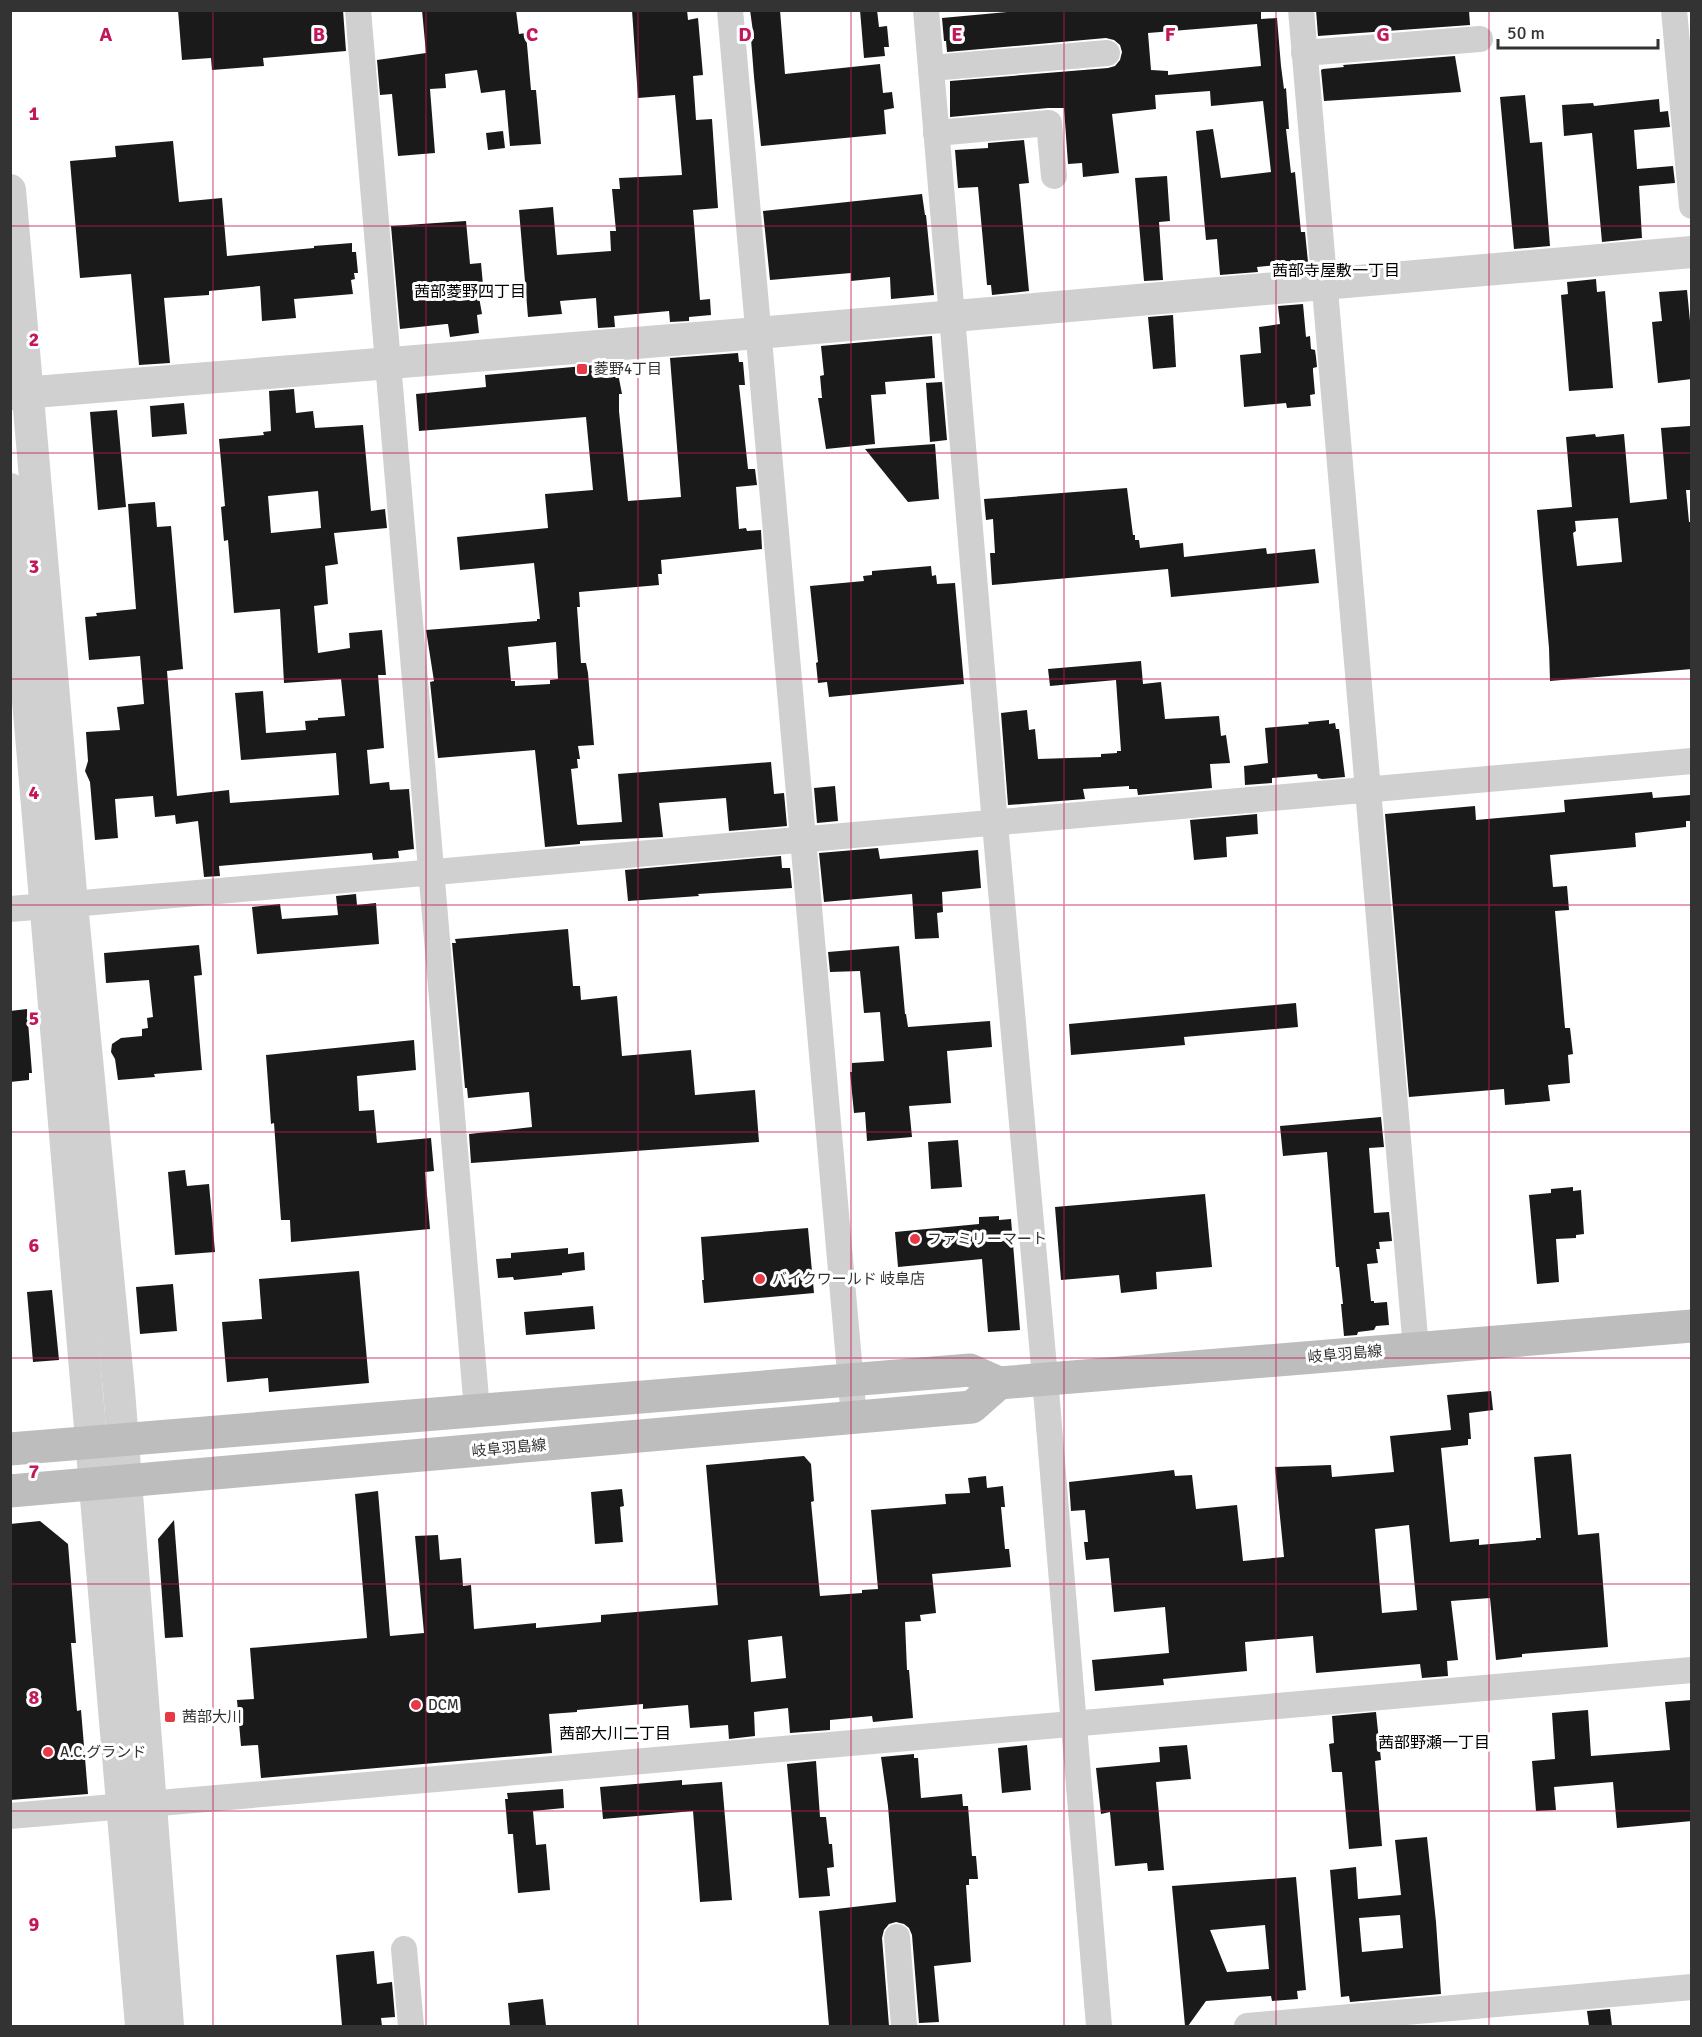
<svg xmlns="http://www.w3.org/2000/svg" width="1702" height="2037" font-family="Signika,'Noto Sans JP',sans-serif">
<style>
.building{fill:#1a1a1a;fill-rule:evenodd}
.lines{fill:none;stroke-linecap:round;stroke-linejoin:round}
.minor{stroke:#d0d0d0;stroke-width:26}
.tertiary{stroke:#d0d0d0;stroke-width:32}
.secondary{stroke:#bdbdbd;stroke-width:33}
.grid{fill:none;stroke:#c2185b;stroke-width:1.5;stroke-opacity:0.55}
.poi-dot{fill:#e63946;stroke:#fff;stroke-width:2}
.labels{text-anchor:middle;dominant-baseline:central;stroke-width:6;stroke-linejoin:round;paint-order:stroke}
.poi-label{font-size:15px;fill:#333;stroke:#fff;text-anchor:start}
.street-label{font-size:15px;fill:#333;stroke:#fff}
.neighbourhood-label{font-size:16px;fill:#000;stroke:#fff}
.grid-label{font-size:20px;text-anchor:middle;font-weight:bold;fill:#c2185b;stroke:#fff;stroke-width:6;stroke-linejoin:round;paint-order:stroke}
</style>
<rect width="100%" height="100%" fill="#fff"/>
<g class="building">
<path d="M178 10H343L346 51 263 58 264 66 212 70 211 58 182 60Z"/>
<path d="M422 10H516L519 34 526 33 531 90H536L541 144 510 146 505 90 481 93 477 70 445 74 446 88 430 89 435 153 398 156 392 94 380 95 377 60 426 53Z"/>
<path d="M632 10H687L688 20 698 18 703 75 693 76 696 120 712 119 718 208 693 210 700 300 710 299 711 315 689 317V321L670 322 669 311 614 316 615 327 598 328 596 298 560 301 562 314 528 317 519 210 553 207 557 255 611 251 610 231H616L612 189H620L619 178 682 175 675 95 638 98Z"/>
<path d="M750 10H780L785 74 880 64 883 93 892 92 894 108 884 110 886 134 761 146 754 77 751 39H754Z"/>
<path d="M860 10H877L879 27 887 26 889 47H884L885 56 864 58Z"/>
<path d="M1030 10H1261V19L1277 18 1281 66 1284 89 1286 88 1289 129H1286L1291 173 1295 172 1301 232H1305L1308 262 1257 267 1258 272 1220 275 1217 239 1206 240 1196 131 1213 129 1221 178 1271 172 1263 101 1211 106 1210 91 1155 95 1156 109 1112 114 1119 173 1083 177 1082 163 1068 164 1064 108H1048L950 117V81L1108 68 1115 66 1120 60 1122 52 1120 45 1114 40 1106 38 947 52 946 41H944L942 18ZM1257 24 1261 66 1168 75V71L1151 70 1148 33Z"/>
<path d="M1316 10H1469L1470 25 1318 36Z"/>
<path d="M1455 56 1461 92 1324 101 1321 70 1323 69 1344 67 1343 65Z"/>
<path d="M1525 95 1530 143 1542 142 1550 246 1514 249 1500 97Z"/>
<path d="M1659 99 1660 112 1668 111 1670 127 1634 130 1637 169 1673 166 1675 183 1639 186 1642 238 1602 242 1592 133 1564 136 1562 105 1593 103 1594 106Z"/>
<path d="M503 131 505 148 488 150 486 133Z"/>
<path d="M1024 140 1029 183 1019 184 1029 291 992 295 991 285H987L978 187 958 188 955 150 988 148V143Z"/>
<path d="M173 141 179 202 222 198 227 256 314 248V246L352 243V252H356L358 273H354L355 279 351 280 353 294 294 299 296 318 262 321 260 286 209 291V295L164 298 170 363 139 365 131 274 80 278 70 161 116 157 115 146Z"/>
<path d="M1167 176 1170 221 1159 222 1163 280 1144 281 1135 178Z"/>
<path d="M922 194 925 215H926L934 295 891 299 890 277 851 281V273L770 280 763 211Z"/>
<path d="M466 221 470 264 481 263 484 296 479 297 482 314 477 315 479 333 450 337 448 324H446L400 329 391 226Z"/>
<path d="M1596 279 1597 292 1605 291 1613 388 1569 391 1561 295 1568 294 1567 282Z"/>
<path d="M1687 290 1692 342V379L1658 383 1652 322 1662 321 1659 292Z"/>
<path d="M1303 304 1306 337 1310 336 1311 349 1315 350 1316 357 1317 367 1313 368V371L1315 394 1310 395 1311 406 1287 408 1286 403 1244 407 1240 355 1261 353 1259 327 1280 324 1278 306Z"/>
<path d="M1173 315 1176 367 1153 369 1148 317Z"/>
<path d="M932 336 935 378 885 382 886 394 871 395 875 444 826 449 818 398H822L820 376 824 375 821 346Z"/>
<path d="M738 353 739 362H743L745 385H739L748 469H755L757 485 736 487 739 529 746 528 747 531 761 530 762 549 661 560 662 574H658L659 585 579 592 580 607H577L581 663H586L588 673 594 745 578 746 580 759H577L578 768 571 769 577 824 578 825 622 822 618 774 771 762 774 794 784 793 787 826 729 831 726 798 659 803 663 837 580 841V844L545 847 535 750 438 758 430 682 434 681 426 630 537 621V619H540L534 563 460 570 457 537 548 528 545 494 593 490 586 417 419 431 416 394 486 387 485 375 616 363 622 394H619V411L628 501 681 497 670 358ZM556 642 558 679 550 680V684L515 686V681H511L508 647Z"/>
<path d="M942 382 947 440 930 442 926 383Z"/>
<path d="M294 389 296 413 313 411 315 428 363 425 371 511 385 509 387 528 334 533 338 564 325 566 328 604 314 606 318 653 350 648 349 633 382 630 386 675H378L384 748 367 750 370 784 389 782 390 790 409 789 414 849 398 851 399 858 373 860 372 853 219 866 220 876 204 877 198 821 176 824 175 815 155 817 153 796 115 799 118 838 95 840 90 782 85 771 88 761 86 732 120 730 117 707 144 704 140 656 89 660 85 617 97 616 96 613 136 609 128 504 155 502 157 527 171 526 183 669 167 671 177 796 229 790 230 803 339 795 336 753 241 760 235 693 263 691 266 733 306 730 305 721 318 720V718L345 716 341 679 284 683 280 609 234 613 228 540 224 541 221 507 225 506 219 439 264 435 263 432 271 431 269 391ZM318 491 321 528 271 533 268 496Z"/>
<path d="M184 403 187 434 152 437 150 406Z"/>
<path d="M117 410 126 507 98 510 90 412Z"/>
<path d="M1690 426 1692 490H1686L1689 522H1692V669L1550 681 1549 648 1537 510 1572 507 1566 437 1595 434 1596 437 1624 434 1630 503 1667 499 1661 428ZM1618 518 1622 562 1577 566 1573 533 1576 531 1575 521Z"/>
<path d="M935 444 939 499 908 502 865 449Z"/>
<path d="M1127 488 1133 535H1135V540H1139L1140 548 1183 543 1184 557 1266 548 1267 554 1315 549 1319 583 1171 597 1168 569 992 585 990 553H995L993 519 986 520 984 499Z"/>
<path d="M931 566 932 576 936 575 937 584 955 583 964 684 829 697 827 682 818 683 816 663 818 662 810 586 864 581 863 576 872 575V571Z"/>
<path d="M1141 661 1143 684 1161 682 1165 719 1219 716 1221 736 1226 735 1230 763 1210 764 1212 788 1138 795 1137 789H1129V786L1083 789 1085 799 1008 805 1001 713 1027 710 1029 730 1035 729 1038 759 1101 757V754L1117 753V751H1121L1116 680 1050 686 1048 669Z"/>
<path d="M1329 720V724L1335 723 1336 729H1339L1345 777 1322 779 1318 778 1317 774 1272 778V783L1245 785 1244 766 1268 763 1265 728 1309 724 1308 722Z"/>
<path d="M835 786 838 821 817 823 814 788Z"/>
<path d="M1652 792 1653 798 1690 795 1692 821H1686V827L1635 833 1636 847 1550 855 1553 887 1567 886 1569 910 1555 911 1565 1028H1570L1573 1054 1568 1055 1570 1083 1548 1085 1550 1101 1505 1105 1504 1089 1409 1097 1385 814 1475 806 1476 820 1565 812 1564 800Z"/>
<path d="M1257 814 1258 834 1226 837 1227 857 1194 860 1190 820Z"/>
<path d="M878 848 880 859 978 850 981 888 942 892 943 912 937 913 939 938 915 939 912 894 824 902 819 853Z"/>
<path d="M781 856 782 868H790L792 888 698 894 699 896 628 901 625 870Z"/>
<path d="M356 894 357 905 376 903 379 944 257 954 252 907 280 904 282 919 338 915 336 896Z"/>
<path d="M568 929 573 986H580L581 1000 617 996 622 1056 691 1050 695 1095 755 1090 759 1142 471 1163 469 1134 532 1127 529 1092 468 1098 467 1088H465L452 943H456L455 939Z"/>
<path d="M199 945 202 975 194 976 202 1070 154 1074 155 1077 118 1080 115 1059 111 1052 112 1044 121 1038 142 1036V1029L148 1028 147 1018 153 1017 149 980 106 983 104 953Z"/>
<path d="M899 946 905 1014H906L908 1027 990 1021 992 1047 947 1051 951 1103 909 1106 912 1137 867 1141 865 1112 854 1113 850 1072H852V1063L884 1061 880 1012 864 1013 860 971 830 972 828 952Z"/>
<path d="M1296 1003 1298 1027 1184 1037 1185 1045 1071 1055 1069 1024Z"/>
<path d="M27 1009 32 1073H29V1080L10 1082V1011Z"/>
<path d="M414 1040 416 1070 357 1076 359 1111 374 1110 377 1143 431 1138 434 1171 425 1172 430 1229 291 1242 290 1220H281L274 1123 271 1124 266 1055Z"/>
<path d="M1381 1117 1384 1147 1369 1148 1374 1213 1389 1212 1392 1241 1379 1242 1380 1249H1376L1378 1263 1367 1264 1371 1301H1374V1303L1387 1302 1389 1325 1376 1326 1374 1330 1358 1332 1357 1335 1344 1336 1341 1304H1343L1339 1267H1336L1327 1152 1283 1156 1280 1126Z"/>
<path d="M958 1140 962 1187 931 1189 928 1142Z"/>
<path d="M185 1170 187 1186 209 1184 215 1252 175 1255 168 1172Z"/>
<path d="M1573 1187V1191L1581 1190 1584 1234 1576 1235V1238L1556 1239 1559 1282 1537 1284 1529 1195 1551 1193V1189Z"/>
<path d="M1205 1194 1212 1267 1156 1272 1157 1289 1121 1293 1119 1275 1061 1280 1055 1207Z"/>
<path d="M999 1216V1220L1011 1219 1020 1330 988 1332 982 1259 898 1267 895 1232 979 1224V1217Z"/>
<path d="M808 1228 814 1293 704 1303 702 1280H704L701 1237Z"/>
<path d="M568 1248V1254L584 1252 585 1270 562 1273V1275L514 1280 513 1277 498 1278 496 1259 511 1258V1253Z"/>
<path d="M359 1271 369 1383 269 1392 268 1378 227 1382 222 1322 262 1319 259 1279Z"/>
<path d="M173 1284 177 1331 140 1334 136 1287Z"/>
<path d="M52 1290 59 1360 33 1362 27 1292Z"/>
<path d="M593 1306 595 1329 526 1335 524 1312Z"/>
<path d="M1491 1391 1493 1410 1469 1413 1471 1439H1468V1445L1441 1448 1450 1542 1479 1539V1545L1536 1540V1538H1541L1534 1457 1571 1454 1578 1535 1599 1533 1608 1647 1522 1654V1657L1496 1660 1490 1598 1451 1601 1458 1660 1447 1661 1448 1676 1422 1678 1420 1664 1316 1673 1313 1636 1245 1642 1247 1671 1163 1679 1164 1685 1095 1691 1092 1660 1169 1653 1165 1607 1114 1612 1109 1558 1086 1560 1084 1542H1088L1085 1510 1071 1511 1069 1482 1174 1470 1175 1476 1192 1475 1196 1509 1237 1505 1243 1561 1284 1557 1275 1467 1331 1465 1332 1477 1394 1472 1390 1436 1451 1430 1447 1395ZM1409 1525 1417 1610 1382 1613 1375 1529Z"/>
<path d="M804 1456 811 1464 814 1501 811 1502 820 1596 862 1593V1590L878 1589 871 1510 946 1504 945 1494 970 1493 968 1478 986 1476 987 1488 1003 1486 1005 1507H1001L1005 1549H1009L1011 1567 932 1574 936 1613 920 1615 921 1621 905 1622 907 1670H909L913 1718 873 1722 872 1716 830 1720V1730L790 1733 788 1708 754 1712 755 1736 729 1739 728 1725 690 1728 688 1705 643 1709V1704L577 1710V1712L549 1714 552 1753 261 1778 258 1745 241 1746 237 1700 254 1699 250 1648 367 1638 355 1494 378 1491 390 1636 424 1633 415 1536 438 1535 440 1560 461 1558 463 1586 471 1585 474 1629 536 1623V1628L601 1622V1615L718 1605 706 1465ZM782 1636 786 1678 751 1682 748 1640Z"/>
<path d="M622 1489 624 1506 620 1507 623 1542 595 1544 591 1492Z"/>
<path d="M174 1520 183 1637 165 1638 158 1539Z"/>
<path d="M40 1521 68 1544 76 1643H71L77 1711 81 1710 88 1794 10 1800V1524Z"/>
<path d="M1692 1700V1821L1617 1828 1613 1782 1554 1787 1556 1810 1536 1811 1532 1761 1555 1759 1552 1713 1588 1710 1591 1756 1670 1750 1665 1702Z"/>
<path d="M1376 1712 1381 1760 1375 1761 1382 1846 1349 1849 1342 1772H1332L1329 1744 1334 1743 1332 1716Z"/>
<path d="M1027 1745 1031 1790 1002 1793 998 1748Z"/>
<path d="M1187 1745 1191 1779 1156 1782 1164 1870 1148 1871 1147 1863 1115 1866 1110 1812 1101 1814 1096 1768 1160 1762 1159 1747Z"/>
<path d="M914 1754V1758H918L921 1798 962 1794 963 1806H968L972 1856H976L978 1879H969V1885H966L971 1962 934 1966 939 2022 919 2023 912 1935 909 1928 904 1924 896 1922 889 1924 884 1930 882 1938 889 2026H829L819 1911 896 1902 888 1806 881 1757Z"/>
<path d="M816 1761 820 1817H826L829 1844H832L834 1867 827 1868 830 1896 799 1898 787 1764Z"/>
<path d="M682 1780V1785L722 1782 732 1900 700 1902 693 1811 603 1819 600 1787Z"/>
<path d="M563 1789 564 1808 533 1811 536 1845 546 1844 550 1890 518 1893 513 1834H508L505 1799H508L507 1793Z"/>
<path d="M1427 1837 1436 1922 1441 1994 1350 2002 1349 1996 1341 1997 1330 1870 1356 1867 1358 1899 1401 1895 1395 1840ZM1400 1915 1403 1948 1362 1952 1359 1918Z"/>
<path d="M1296 1877 1306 1990 1297 1991 1298 1999 1272 2001 1271 1996 1206 2001 1188 2026H1185L1172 1886ZM1265 1925 1269 1969 1227 1972 1210 1930Z"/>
<path d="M374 1951 377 1984 392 1982 395 2017 381 2018 382 2026H342L336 1955Z"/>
<path d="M543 1999 546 2026H510L508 2003Z"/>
<path d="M1610 2009 1612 2026H1589L1587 2011Z"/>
</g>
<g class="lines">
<g class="minor">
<path d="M358 10 477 1410"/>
<path d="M730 10 854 1418"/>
<path d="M926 10 995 824 1045 1378 1099 2026"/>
<path d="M1301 10 1416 1349"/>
<path d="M1674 10 1692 206"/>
<path d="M1304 53 1480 39"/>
<path d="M931 68 1107 53"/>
<path d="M936 133 1049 123 1054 176"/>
<path d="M72 904 1692 761"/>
<path d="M10 909 47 906"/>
<path d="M10 1816 1692 1670"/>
<path d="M897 1937 904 2026"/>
<path d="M404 1949 411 2026"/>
<path d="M1247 2026 1692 1987"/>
</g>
<g class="tertiary">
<path d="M10 190 72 904 119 1390 168 2026"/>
<path d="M10 394 758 333 1692 252"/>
<path d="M10 489 141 2026"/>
</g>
<g class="secondary">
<path d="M10 1449 970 1370 999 1383 1692 1326"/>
<path d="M10 1491 972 1407 999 1383"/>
</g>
</g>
<path class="grid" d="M213 10V2026M426 10V2026M638 10V2026M851 10V2026M1064 10V2026M1276 10V2026M1489 10V2026M10 226H1692M10 453H1692M10 679H1692M10 905H1692M10 1132H1692M10 1358H1692M10 1584H1692M10 1811H1692"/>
<g class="poi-dot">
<rect x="576" y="363" width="12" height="12" rx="3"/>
<circle cx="915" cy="1239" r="6"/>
<circle cx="760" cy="1279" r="6"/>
<circle cx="416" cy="1705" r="6"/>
<rect x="164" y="1711" width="12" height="12" rx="3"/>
<circle cx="48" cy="1752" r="6"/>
</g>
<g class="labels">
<g class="poi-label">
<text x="594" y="369">菱野4丁目</text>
<text x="927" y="1239">ファミリーマート</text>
<text x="772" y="1279">バイクワールド 岐阜店</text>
<text x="428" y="1705">DCM</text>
<text x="182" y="1717">茜部大川</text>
<text x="60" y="1752">A.C.グランド</text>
</g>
<g class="street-label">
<text transform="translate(1345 1354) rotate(-5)">岐阜羽島線</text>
<text transform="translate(509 1448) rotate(-5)">岐阜羽島線</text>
</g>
<g class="neighbourhood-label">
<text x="1336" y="271">茜部寺屋敷一丁目</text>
<text x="470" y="292">茜部菱野四丁目</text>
<text x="615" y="1734">茜部大川二丁目</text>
<text x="1434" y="1743">茜部野瀬一丁目</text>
</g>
</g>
<g class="grid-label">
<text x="106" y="41">A</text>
<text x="319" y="41">B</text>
<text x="532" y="41">C</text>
<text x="745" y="41">D</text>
<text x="957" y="41">E</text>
<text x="1170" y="41">F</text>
<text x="1383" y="41">G</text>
<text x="34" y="120">1</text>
<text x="34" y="346">2</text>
<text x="34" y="573">3</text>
<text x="34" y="799">4</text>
<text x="34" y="1025">5</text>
<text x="34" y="1252">6</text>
<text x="34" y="1478">7</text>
<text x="34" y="1704">8</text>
<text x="34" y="1931">9</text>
</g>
<rect width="1702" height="2037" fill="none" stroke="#333333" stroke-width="24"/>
<path d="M1498 39v9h160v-9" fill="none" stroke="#333333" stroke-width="3"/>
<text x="1507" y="39" font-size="18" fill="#333333" stroke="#ffffff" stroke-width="4.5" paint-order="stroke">50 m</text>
</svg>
